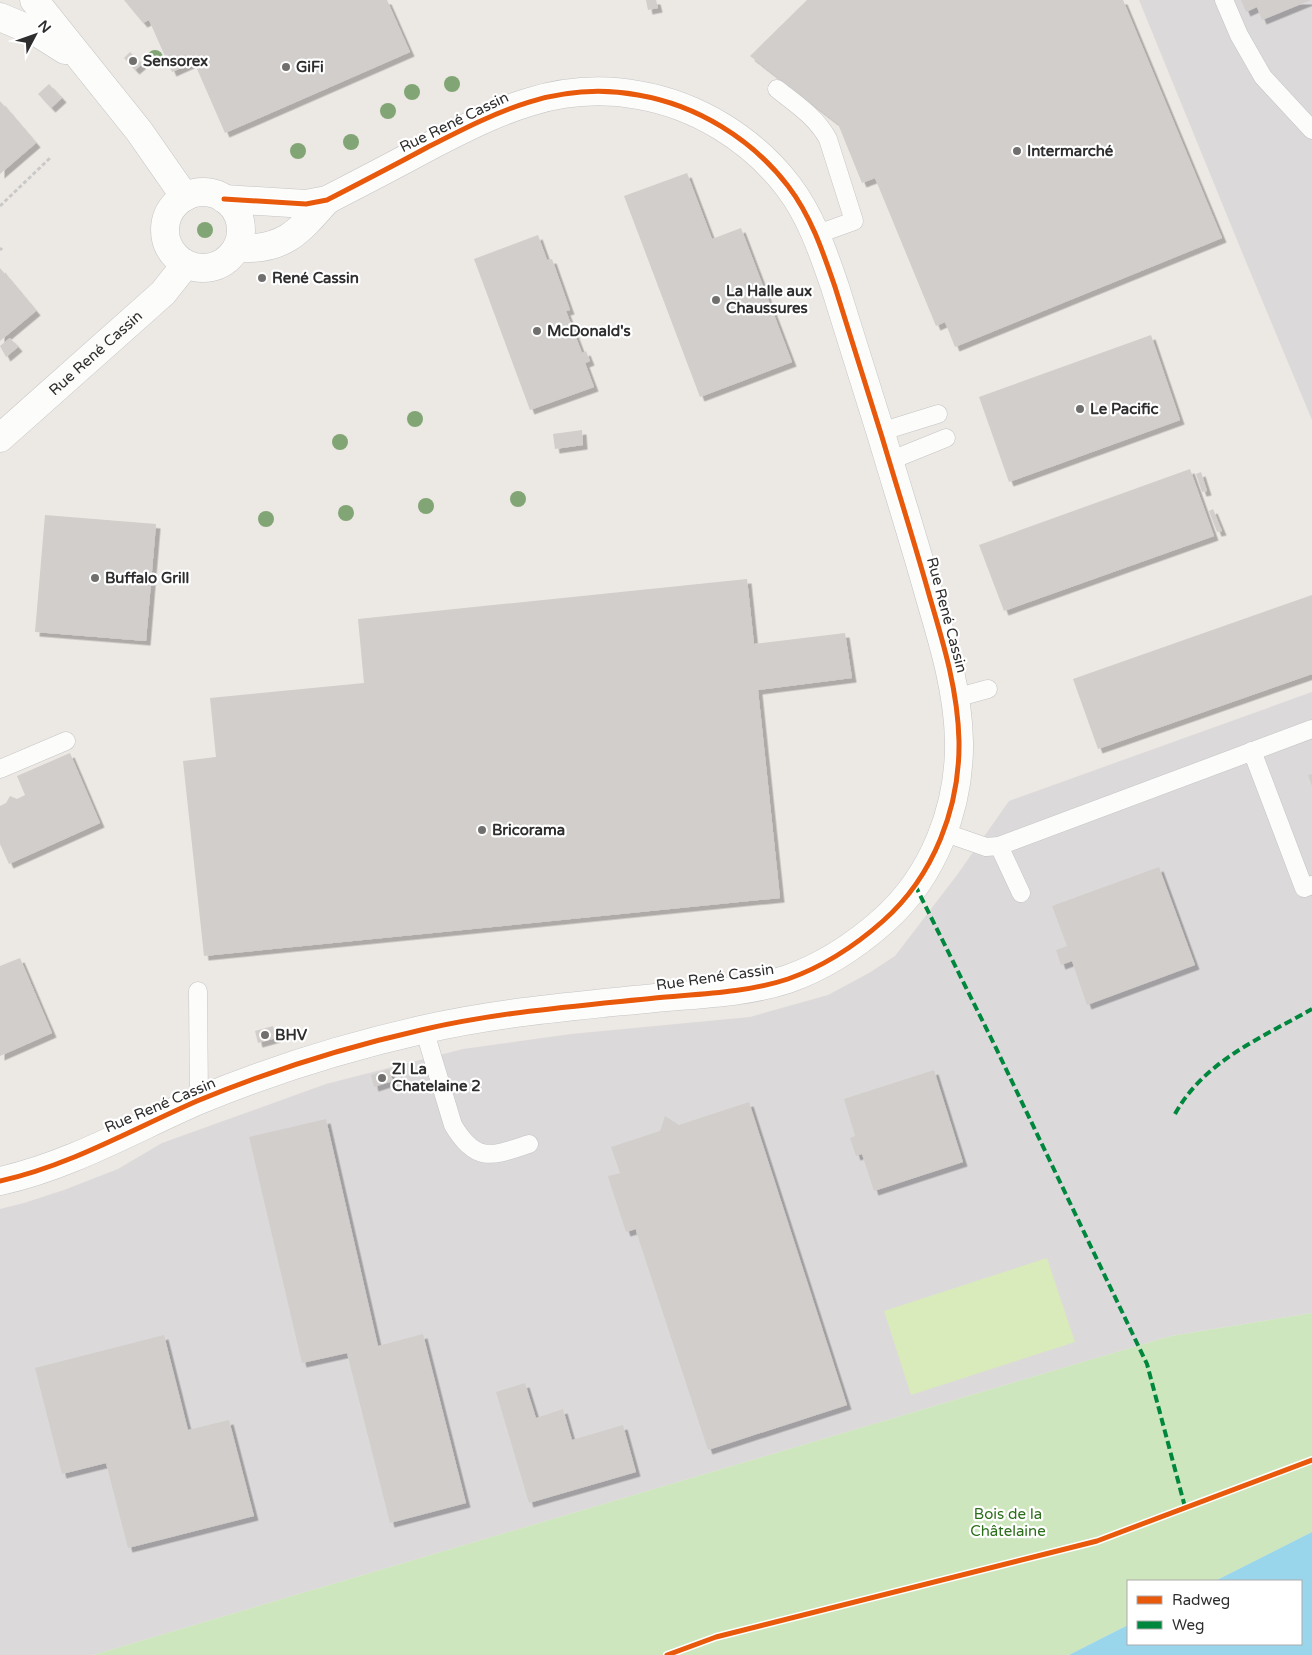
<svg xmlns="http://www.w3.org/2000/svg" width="1312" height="1655" font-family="'Varela Round',sans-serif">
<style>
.industrial{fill:#dcd9db}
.green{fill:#cee6be}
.pitch{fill:#d9eabb}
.water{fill:#99d6ec}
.building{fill:#d1cecb;filter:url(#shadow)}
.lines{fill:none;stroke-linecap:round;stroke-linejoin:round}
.lane-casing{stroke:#c5c4c5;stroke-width:19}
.street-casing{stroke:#c5c4c5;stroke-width:29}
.path{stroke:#c9c9c8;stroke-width:3;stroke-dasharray:4 2.5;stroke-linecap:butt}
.lane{stroke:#fcfcfb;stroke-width:18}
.street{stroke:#fcfcfb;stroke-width:28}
.quiet{stroke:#00873e;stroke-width:4;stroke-dasharray:8 4;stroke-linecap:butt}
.cycleway-casing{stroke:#fff;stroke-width:8}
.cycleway{stroke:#e8590c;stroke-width:5}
.tree{fill:#82a575}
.poi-dot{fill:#706f6e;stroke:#fff;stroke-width:2}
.labels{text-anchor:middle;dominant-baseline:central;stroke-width:4.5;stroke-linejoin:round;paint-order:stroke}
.poi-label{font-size:15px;font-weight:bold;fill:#2e2e2e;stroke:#fff;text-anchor:start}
.street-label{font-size:15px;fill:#2e2e2e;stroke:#fff}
.park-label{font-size:15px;fill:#2c6e1b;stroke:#fff}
</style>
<defs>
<filter id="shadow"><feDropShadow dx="4.5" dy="4.5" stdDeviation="0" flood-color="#0004"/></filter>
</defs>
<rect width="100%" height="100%" fill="#ece8e4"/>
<g class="industrial">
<path d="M1139 0H1312V420L1244 257Z"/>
<path d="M1312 692V1313L1171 1336 93 1655H0V1209L24 1203 64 1190 118 1169 162 1143 326 1084 463 1049 571 1034 750 1017 828 995 869 973 895 956 957 875 1009 801Z"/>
</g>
<path class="green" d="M1312 1313V1532L1215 1581H1128V1625L1069 1655H93L1171 1336Z"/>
<path class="pitch" d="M1047 1258 1075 1342 911 1395 884 1311Z"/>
<path class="water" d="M1312 1532V1655H1069L1128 1625V1644H1301V1581H1215Z"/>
<g class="building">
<path d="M124 0H387L410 52 225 133 194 62 172 72 149 20 143 23Z"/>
<path d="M646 0H656L658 8 648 10Z"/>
<path d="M807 0H1123L1222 238 955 347 945 322 936 326 875 178 862 183 838 124 750 56Z"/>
<path d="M1241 0H1311L1262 20 1257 7 1246 12Z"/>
<path d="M130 52 142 64 135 70 124 58Z"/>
<path d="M49 84 62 98 51 108 38 94Z"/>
<path d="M0 101 36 143 0 174Z"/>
<path d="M687 173 712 239 741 228 792 362 700 397 624 196Z"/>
<path d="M538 235 547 260 552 259 570 310 566 311 582 353 586 351 590 361 585 363 594 387 530 410 474 259Z"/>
<path d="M0 268 36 311 0 341Z"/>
<path d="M1151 335 1180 420 1009 482 979 397Z"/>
<path d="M10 338 18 347 6 357 0 346Z"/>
<path d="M582 430 583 445 555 449 553 434Z"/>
<path d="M1190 469 1214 536 1004 611 979 545Z"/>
<path d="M1201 472 1207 491 1202 492 1196 474Z"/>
<path d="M1213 509 1222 531 1217 532 1209 511Z"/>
<path d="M45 515 156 524 146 641 35 632Z"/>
<path d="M747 579 754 644 845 633 852 678 758 690 780 898 204 956 183 761 216 757 210 698 364 683 358 619Z"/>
<path d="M1312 595V674L1098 749 1073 679Z"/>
<path d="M70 753 100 823 9 864 0 844V806L6 803 10 796 17 799 25 795 17 776Z"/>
<path d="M1312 774V786L1308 775Z"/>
<path d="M1159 867 1195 965 1087 1005 1072 961 1061 965 1056 950 1067 946 1052 906Z"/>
<path d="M20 958 52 1033 0 1056V966Z"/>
<path d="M273 1026 276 1038 258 1043 255 1031Z"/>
<path d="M389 1069 393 1081 374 1087 371 1075Z"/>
<path d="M934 1070 963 1162 874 1191 862 1154 856 1156 850 1138 855 1136 844 1099Z"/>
<path d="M749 1102 847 1405 708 1450 636 1231V1229L626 1232 609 1180 608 1176 620 1173 611 1147 660 1131 665 1116 679 1125Z"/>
<path d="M326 1119 378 1346 423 1334 466 1503 390 1523 347 1353 302 1363 249 1137Z"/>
<path d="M164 1335 188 1430 229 1420 254 1516 128 1548 106 1463 62 1474 35 1368Z"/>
<path d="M525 1383 536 1418 563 1409 572 1440 623 1425 636 1472 529 1503 496 1392Z"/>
</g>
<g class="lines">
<g class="lane-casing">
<g id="lane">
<path d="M1224 0 1239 35 1263 77 1312 130"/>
<path d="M777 89C796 104 816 117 828 139L854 221 815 235"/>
<path d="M880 432 938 414"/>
<path d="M889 461 946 438"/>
<path d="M955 698 988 689"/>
<path d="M1252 751 1304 888 1312 885"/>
<path d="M0 769 66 741"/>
<path d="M943 832 986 847 999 846 1312 729"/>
<path d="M999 846 1021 893"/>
<path d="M198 991 199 1100"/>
<path d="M424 1029 453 1125C476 1164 492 1156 529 1144"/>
</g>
</g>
<g class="street-casing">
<g id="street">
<path d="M34 0 139 131 185 197"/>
<path d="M0 17 38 33 65 50"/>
<circle cx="203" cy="230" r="38"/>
<path d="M237 248C283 251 298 233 327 200"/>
<path id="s1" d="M0 438 163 293 186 264"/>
<path d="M0 1181C69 1166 133 1129 197 1101 269 1071 346 1047 421 1030 498 1012 577 1006 655 998 698 994 746 993 788 979 822 967 856 945 883 921 934 876 960 807 959 741 958 692 944 645 930 598 915 544 898 491 882 437 866 387 851 337 835 287 823 252 811 216 788 186 752 139 697 105 638 95 557 80 496 112 426 148 393 166 360 183 327 200L306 204 224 199"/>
</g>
</g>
<g class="path">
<path d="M0 206 50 158"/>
<path d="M0 248 2 250"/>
<path d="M667 1655 716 1637 1097 1541 1312 1460"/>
</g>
<use href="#lane" class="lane"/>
<use href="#street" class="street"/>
<g class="quiet">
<path d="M915 885 995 1046 1147 1364 1185 1507"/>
<path d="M1175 1114C1204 1061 1261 1038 1312 1009"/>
</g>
<g class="cycleway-casing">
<g id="cycleway">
<path d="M0 1181C69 1166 133 1129 197 1101 269 1071 346 1047 421 1030 498 1012 577 1006 655 998 698 994 746 993 788 979 822 967 856 945 883 921 934 876 960 807 959 741 958 692 944 645 930 598 915 544 898 491 882 437 866 387 851 337 835 287 823 252 811 216 788 186 752 139 697 105 638 95 557 80 496 112 426 148 393 166 360 183 327 200L306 204 224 199"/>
<path d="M667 1655 716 1637 1097 1541 1312 1460"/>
</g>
</g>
<use href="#cycleway" class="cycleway"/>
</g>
<g class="tree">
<circle cx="155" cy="58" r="8"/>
<circle cx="452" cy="84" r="8"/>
<circle cx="412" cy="92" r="8"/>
<circle cx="388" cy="111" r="8"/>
<circle cx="351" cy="142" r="8"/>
<circle cx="298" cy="151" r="8"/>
<circle cx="205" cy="230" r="8"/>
<circle cx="415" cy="419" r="8"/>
<circle cx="340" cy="442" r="8"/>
<circle cx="518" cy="499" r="8"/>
<circle cx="426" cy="506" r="8"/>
<circle cx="346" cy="513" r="8"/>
<circle cx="266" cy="519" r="8"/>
</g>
<g class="poi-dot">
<circle cx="133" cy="61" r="5"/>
<circle cx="286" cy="67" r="5"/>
<circle cx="1017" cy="151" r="5"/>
<circle cx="262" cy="278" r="5"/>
<circle cx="716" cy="300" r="5"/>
<circle cx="537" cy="331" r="5"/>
<circle cx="1080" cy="409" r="5"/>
<circle cx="95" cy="578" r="5"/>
<circle cx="482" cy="830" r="5"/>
<circle cx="265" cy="1035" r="5"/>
<circle cx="382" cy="1078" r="5"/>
</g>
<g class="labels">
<g class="poi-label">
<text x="143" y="61">Sensorex</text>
<text x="296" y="67">GiFi</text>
<text x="1027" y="151">Intermarché</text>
<text x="272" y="278">René Cassin</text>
<text x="726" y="291">La Halle aux<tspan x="726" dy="17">Chaussures</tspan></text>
<text x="547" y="331">McDonald's</text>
<text x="1090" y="409">Le Pacific</text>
<text x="105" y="578">Buffalo Grill</text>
<text x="492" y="830">Bricorama</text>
<text x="275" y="1035">BHV</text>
<text x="392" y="1069">ZI La<tspan x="392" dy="17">Chatelaine 2</tspan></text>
</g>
<g class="street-label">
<text transform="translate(454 122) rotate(-26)">Rue René Cassin</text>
<text stroke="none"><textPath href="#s1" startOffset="128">Rue René Cassin</textPath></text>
<text transform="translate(947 615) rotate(75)">Rue René Cassin</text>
<text transform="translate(715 977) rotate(-8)">Rue René Cassin</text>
<text transform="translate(160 1105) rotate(-23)">Rue René Cassin</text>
</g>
<g class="park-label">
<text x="1008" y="1514">Bois de la<tspan x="1008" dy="17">Châtelaine</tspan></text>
</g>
</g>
<rect x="1127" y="1580" width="175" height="65" fill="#ffffff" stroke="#ababab"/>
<rect x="1137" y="1596" width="25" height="8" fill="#e8590c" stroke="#ababab"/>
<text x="1172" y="1605" font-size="15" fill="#2e2e2e">Radweg</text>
<rect x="1137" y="1621" width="25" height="8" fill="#00873e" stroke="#ababab"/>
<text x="1172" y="1630" font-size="15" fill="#2e2e2e">Weg</text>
<g transform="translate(35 35) rotate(49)" stroke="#ffffff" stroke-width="4" paint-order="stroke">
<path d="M0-4L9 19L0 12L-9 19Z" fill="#2e2e2e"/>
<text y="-8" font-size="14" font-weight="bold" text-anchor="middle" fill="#2e2e2e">N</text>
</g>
</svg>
